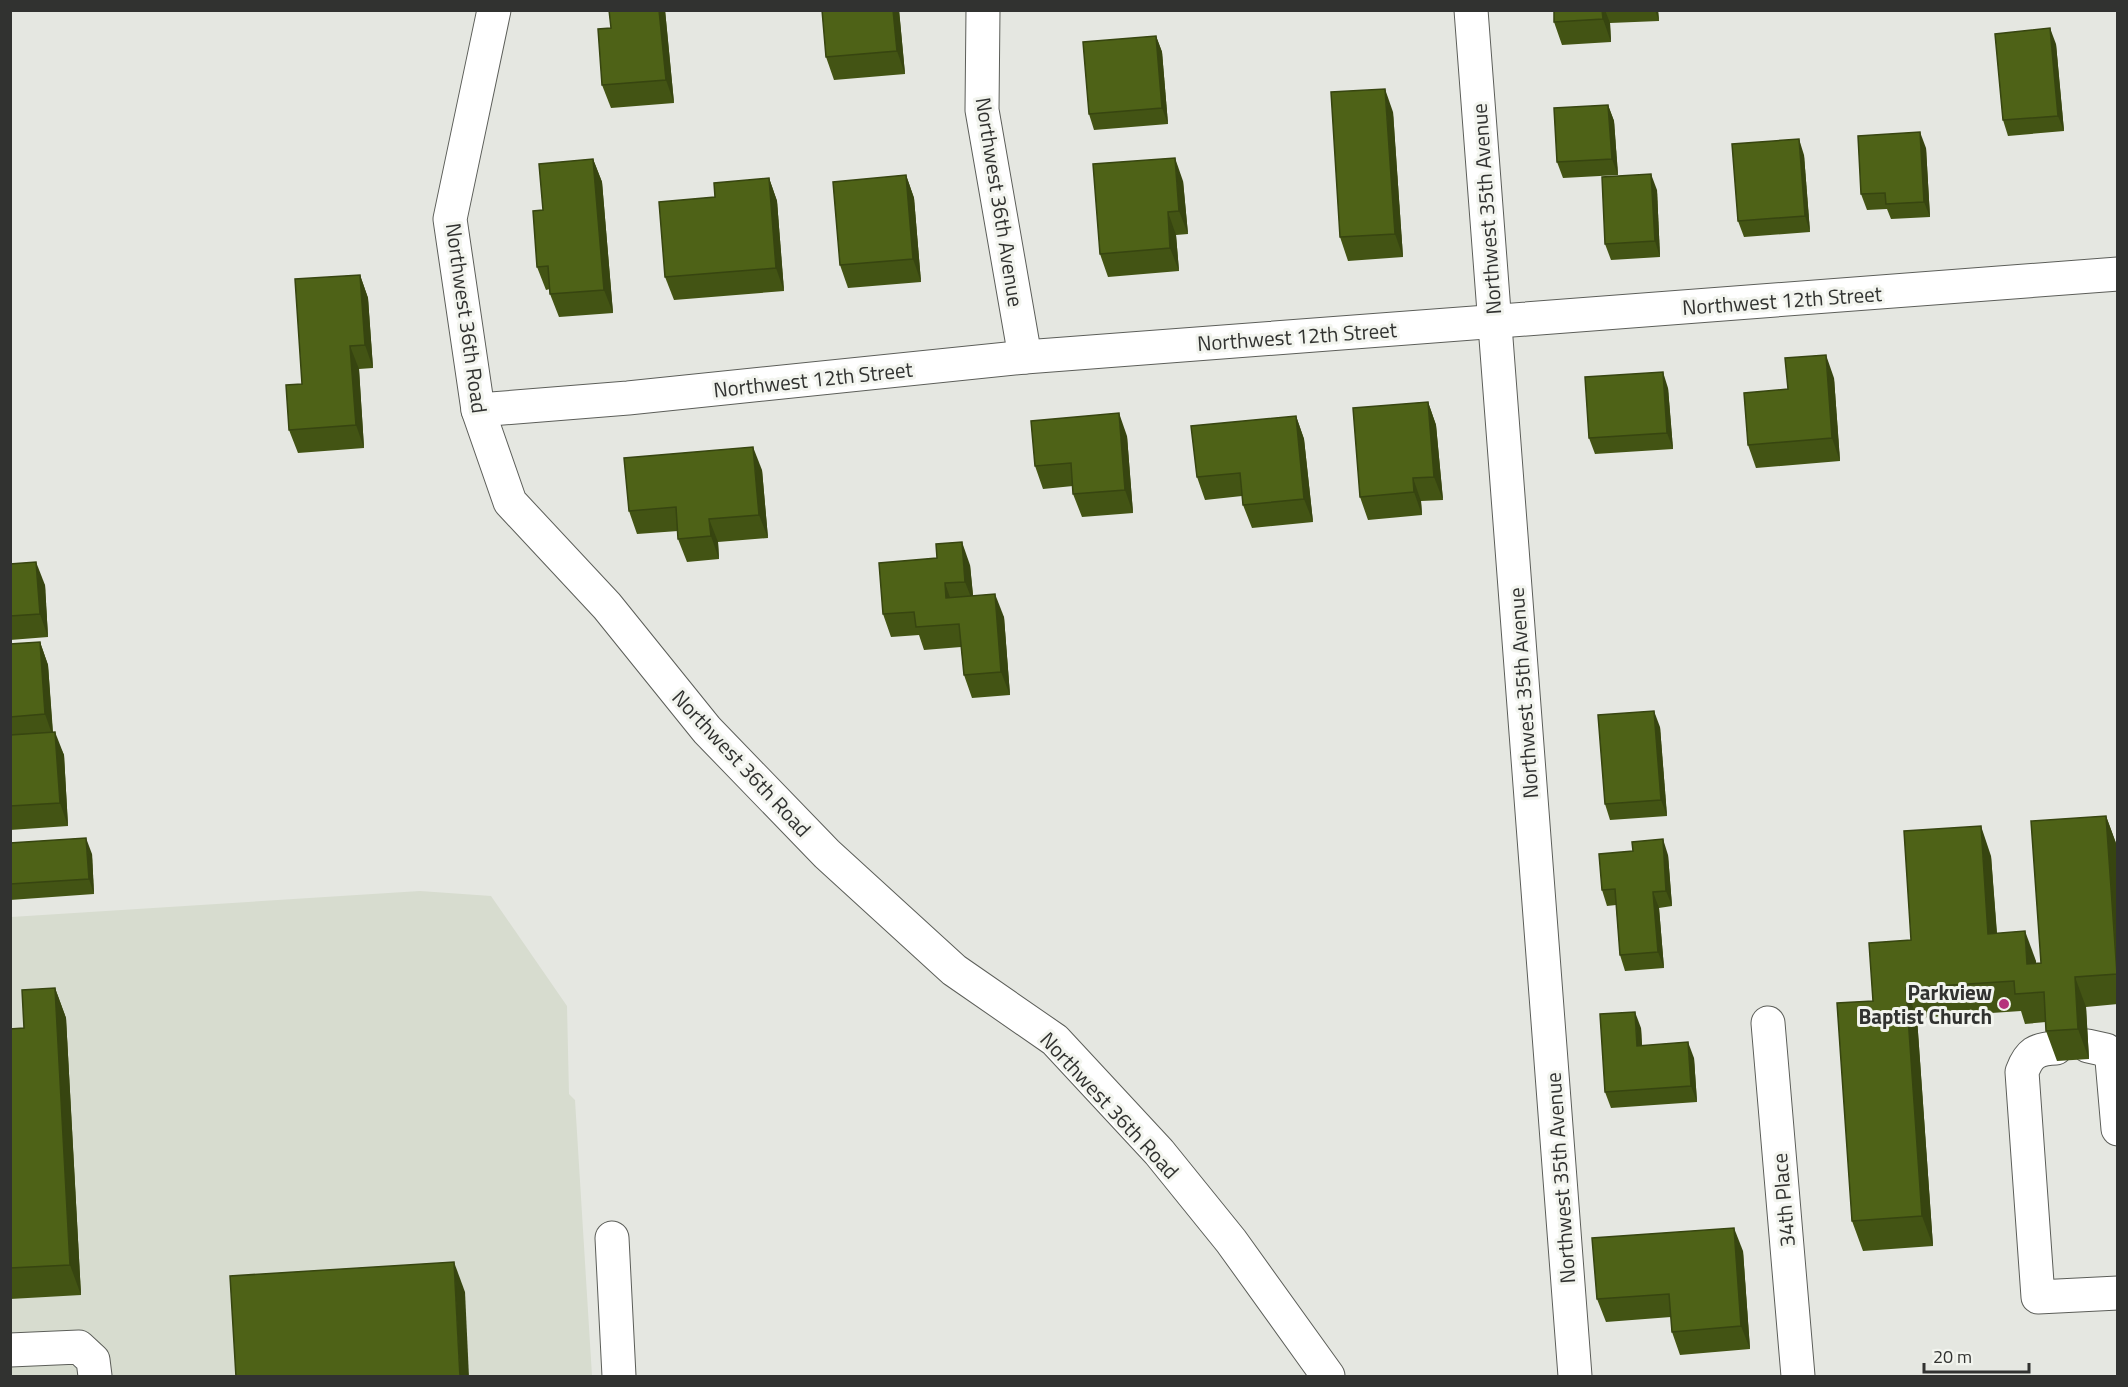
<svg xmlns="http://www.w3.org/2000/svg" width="2128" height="1387" font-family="'Titillium Web',sans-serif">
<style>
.built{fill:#d7dccf}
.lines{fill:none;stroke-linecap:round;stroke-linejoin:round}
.minor-casing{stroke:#5c5e59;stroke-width:35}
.minor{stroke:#fff;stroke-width:33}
.wall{fill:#435414}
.shaded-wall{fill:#374510}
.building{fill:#4e6217;stroke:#374510;stroke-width:1.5}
.poi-dot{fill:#b5337c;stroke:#f2f4ee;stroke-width:2}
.labels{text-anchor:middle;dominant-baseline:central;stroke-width:6;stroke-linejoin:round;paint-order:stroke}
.street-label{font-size:21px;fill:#313230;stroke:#f2f4ee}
.poi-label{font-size:21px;font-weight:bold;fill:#313230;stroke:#f2f4ee;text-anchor:end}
</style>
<rect width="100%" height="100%" fill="#e5e7e1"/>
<path class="built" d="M420 891 491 896 567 1006 569 1094 575 1100 592 1376H11V917Z"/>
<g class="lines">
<g class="minor-casing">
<g id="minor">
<path d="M494 10 450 219 478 410 510 502 607 606 707 730 827 854 954 970 1055 1040 1159 1152 1231 1241 1328 1376"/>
<path d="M983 10 982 110 1025 357"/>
<path d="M1471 10 1575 1376"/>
<path d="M478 410 628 398 1025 357 2118 274"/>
<path d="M1768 1023 1798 1376"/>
<path d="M2088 1046 2106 1050 2112 1060 2118 1129"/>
<path d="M2056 1048C2036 1049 2029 1053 2022 1072L2038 1297 2118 1293"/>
<path d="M612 1238 619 1376"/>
<path d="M10 1350 79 1347 93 1360 95 1376"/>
</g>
</g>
<use href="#minor" class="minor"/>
</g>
<g class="wall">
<path d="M665 10 674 103 611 108 602 85Z"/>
<path d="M899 10 905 74 834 80 826 57Z"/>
<path d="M1554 10H1658L1659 21 1610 23 1611 42 1562 45 1554 22Z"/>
<path d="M1156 36 1162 52 1168 124 1094 130 1089 114Z"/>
<path d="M2056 44 2064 131 2008 136 2003 120Z"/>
<path d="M1608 105 1614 121 1618 175 1563 178 1557 162Z"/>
<path d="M1393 112 1403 257 1348 261 1340 237Z"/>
<path d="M1926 148 1930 217 1891 219 1887 209 1867 210 1861 194Z"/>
<path d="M1804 155 1810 232 1744 237 1738 221Z"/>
<path d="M593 159 602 182 613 313 559 317 550 294V289L546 290 537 267 543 210Z"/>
<path d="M906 175 914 198 921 282 848 288 840 265Z"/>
<path d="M769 178 777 201 784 291 674 300 665 277 715 197Z"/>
<path d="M1183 181 1188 234 1176 235 1179 271 1108 277 1100 254Z"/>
<path d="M1657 190 1660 257 1611 260 1605 244Z"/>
<path d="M360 275 368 298 373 368 359 369 364 448 298 453 289 430 302 384Z"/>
<path d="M1834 378 1840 461 1756 468 1748 445 1788 389Z"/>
<path d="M1668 388 1673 449 1595 454 1589 438Z"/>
<path d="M1428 402 1436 425 1443 500 1421 501 1422 515 1368 520 1360 497Z"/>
<path d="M1296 416 1304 439 1313 522 1252 528 1243 505 1242 496 1205 500 1197 477Z"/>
<path d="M1127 436 1133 513 1082 517 1073 494V486L1043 489 1035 466Z"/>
<path d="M762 470 768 538 718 542 719 559 687 562 678 539V531L637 534 629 511Z"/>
<path d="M10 564 45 585 48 637 10 640Z"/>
<path d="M970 565 973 596 1004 617 1010 695 972 698 964 675 961 647 924 650 919 635 891 637 883 614Z"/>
<path d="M40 642 48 665 53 732 64 755 68 826 10 830V644Z"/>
<path d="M1660 727 1667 816 1610 820 1605 804Z"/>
<path d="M2106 816 2117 846 2118 860V1004L2086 1007 2089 1059 2057 1061 2046 1031V1022L2025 1024 2021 1011 1917 1018 1933 1246 1863 1251 1852 1221 1873 1001 1911 940 1991 856 1997 933 2036 961V963H2041Z"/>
<path d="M10 843 92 854 94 894 10 900Z"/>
<path d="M1668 855 1672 906 1659 908 1664 968 1625 971 1620 955 1616 905 1607 906 1602 890Z"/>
<path d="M55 988 66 1018 81 1295 10 1299V1029L24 1028Z"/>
<path d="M1641 1028 1642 1046 1694 1058 1697 1102 1611 1108 1605 1092Z"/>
<path d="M1743 1251 1750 1349 1680 1355 1672 1332 1671 1317 1606 1322 1597 1299Z"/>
</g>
<g class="shaded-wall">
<path d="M659 10H665L674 103 666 80Z"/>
<path d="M893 10H899L905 74 897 51Z"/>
<path d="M1602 10H1605L1610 23 1611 42 1603 19Z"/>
<path d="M1655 10H1658L1659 21Z"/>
<path d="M2050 28 2056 44 2064 131 2058 116Z"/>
<path d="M1156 36 1162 52 1168 124 1162 108Z"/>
<path d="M1385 89 1393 112 1403 257 1395 234Z"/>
<path d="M1608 105 1614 121 1618 175 1612 159Z"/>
<path d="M1920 132 1926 148 1930 217 1924 202Z"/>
<path d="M1799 139 1804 155 1810 232 1805 216Z"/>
<path d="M1175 158 1183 181 1188 234 1179 211Z"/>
<path d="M593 159 602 182 613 313 604 290Z"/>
<path d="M1651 174 1657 190 1660 257 1655 241Z"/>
<path d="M906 175 914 198 921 282 913 259Z"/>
<path d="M769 178 777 201 784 291 776 268Z"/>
<path d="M1168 212 1176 235 1179 271 1170 248Z"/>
<path d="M360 275 368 298 373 368 365 345Z"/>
<path d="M350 346 359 369 364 448 356 425Z"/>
<path d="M1826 355 1834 378 1840 461 1832 438Z"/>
<path d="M1663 372 1668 388 1673 449 1667 433Z"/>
<path d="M1428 402 1436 425 1443 500 1434 477Z"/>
<path d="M1119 413 1127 436 1133 513 1125 490Z"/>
<path d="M1296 416 1304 439 1313 522 1304 499Z"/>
<path d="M753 447 762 470 768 538 759 515Z"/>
<path d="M1413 478 1421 501 1422 515 1414 492Z"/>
<path d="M709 519 718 542 719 559 711 536Z"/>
<path d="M962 542 970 565 974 605 965 582Z"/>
<path d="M36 562 45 585 48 637 40 614Z"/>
<path d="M945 583 953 606 946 598Z"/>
<path d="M995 594 1004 617 1010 695 1001 672Z"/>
<path d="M40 642 48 665 53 737 45 714Z"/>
<path d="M1654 711 1660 727 1667 816 1661 800Z"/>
<path d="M55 732 64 755 68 826 60 803Z"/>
<path d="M2106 816 2117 846 2118 860V976Z"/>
<path d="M1981 826 1991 856 1999 964 1988 934Z"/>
<path d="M86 838 92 854 94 894 89 879Z"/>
<path d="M1663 839 1668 855 1672 906 1666 891Z"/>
<path d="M1653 892 1659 908 1664 968 1658 952Z"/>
<path d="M2025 931 2036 961 2038 994 2027 964Z"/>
<path d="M2075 977 2086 1007 2089 1059 2078 1029Z"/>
<path d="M55 988 66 1018 81 1295 70 1265Z"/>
<path d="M1906 988 1917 1018 1933 1246 1922 1216Z"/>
<path d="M1635 1012 1641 1028 1643 1062 1637 1046Z"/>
<path d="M1688 1042 1694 1058 1697 1102 1691 1086Z"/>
<path d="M1734 1228 1743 1251 1750 1349 1741 1326Z"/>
<path d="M454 1262 465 1292 469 1377H460Z"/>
</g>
<g class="building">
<path d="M609 10H659L666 80 602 85 598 29 611 28Z"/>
<path d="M822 10H893L897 51 826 57Z"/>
<path d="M1554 10H1602L1603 19 1554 22Z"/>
<path d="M2050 28 2058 116 2003 120 1995 34Z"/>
<path d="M1156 36 1162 108 1089 114 1083 42Z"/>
<path d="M1385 89 1395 234 1340 237 1331 92Z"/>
<path d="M1608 105 1612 159 1557 162 1554 108Z"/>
<path d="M1920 132 1924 202 1886 204 1885 193 1861 194 1858 136Z"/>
<path d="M1799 139 1805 216 1738 221 1732 144Z"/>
<path d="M1175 158 1179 211 1168 212 1170 248 1100 254 1093 164Z"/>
<path d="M593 159 604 290 550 294 548 266 537 267 533 211 543 210 539 164Z"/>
<path d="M1651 174 1655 241 1605 244 1602 177Z"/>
<path d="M906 175 913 259 840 265 833 182Z"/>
<path d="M769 178 776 268 665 277 659 202 715 197 714 183Z"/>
<path d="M360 275 365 345 350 346 356 425 289 430 286 385 302 384 295 279Z"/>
<path d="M1826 355 1832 438 1748 445 1744 393 1788 389 1785 358Z"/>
<path d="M1663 372 1667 433 1589 438 1585 377Z"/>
<path d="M1428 402 1434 477 1413 478 1414 492 1360 497 1353 408Z"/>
<path d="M1119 413 1125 490 1073 494 1071 463 1035 466 1031 421Z"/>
<path d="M1296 416 1304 499 1243 505 1240 473 1197 477 1191 426Z"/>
<path d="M753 447 759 515 709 519 711 536 678 539 676 507 629 511 624 458Z"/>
<path d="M962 542 965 582 945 583 946 598 995 594 1001 672 964 675 959 624 916 627 914 612 883 614 879 563 937 558 936 544Z"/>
<path d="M36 562 40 614 10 616V564Z"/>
<path d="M40 642 45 714 10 717V644Z"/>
<path d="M1654 711 1661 800 1605 804 1598 715Z"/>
<path d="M55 732 60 803 10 806V735Z"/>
<path d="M2106 816 2117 974 2075 977 2078 1029 2046 1031 2044 992 2015 994 2014 981 1906 988 1922 1216 1852 1221 1837 1003 1873 1001 1869 943 1911 940 1904 831 1981 826 1988 934 2025 931 2027 964 2041 963 2031 821Z"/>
<path d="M86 838 89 879 10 884V843Z"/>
<path d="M1663 839 1666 891 1653 892 1658 952 1620 955 1615 889 1602 890 1599 854 1633 851 1632 842Z"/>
<path d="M55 988 70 1265 10 1268V1029L24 1028 22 990Z"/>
<path d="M1635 1012 1637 1046 1688 1042 1691 1086 1605 1092 1600 1014Z"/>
<path d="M1734 1228 1741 1326 1672 1332 1669 1294 1597 1299 1592 1238Z"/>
<path d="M454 1262 460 1377H236L230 1276Z"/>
</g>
<circle class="poi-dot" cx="2004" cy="1004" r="6"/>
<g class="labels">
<g class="street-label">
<text transform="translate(1000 202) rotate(81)">Northwest 36th Avenue</text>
<text transform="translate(1486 209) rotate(-94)">Northwest 35th Avenue</text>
<text transform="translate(1782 300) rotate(-4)">Northwest 12th Street</text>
<text transform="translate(467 318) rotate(82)">Northwest 36th Road</text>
<text transform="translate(1297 336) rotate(-4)">Northwest 12th Street</text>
<text transform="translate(813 379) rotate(-6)">Northwest 12th Street</text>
<text transform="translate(1523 693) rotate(-94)">Northwest 35th Avenue</text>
<text transform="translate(742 763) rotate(47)">Northwest 36th Road</text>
<text transform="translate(1110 1105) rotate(47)">Northwest 36th Road</text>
<text transform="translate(1560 1178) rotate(-94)">Northwest 35th Avenue</text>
<text transform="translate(1783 1200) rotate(-95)">34th Place</text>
</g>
<g class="poi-label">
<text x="1992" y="992">Parkview<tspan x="1992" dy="24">Baptist Church</tspan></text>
</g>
</g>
<rect width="2128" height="1387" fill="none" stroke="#313230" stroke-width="24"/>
<path d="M1924 1363v9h105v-9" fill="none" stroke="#313230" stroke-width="3"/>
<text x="1933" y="1363" font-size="18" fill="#313230" stroke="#f2f4ee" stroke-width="4.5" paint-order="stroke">20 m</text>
</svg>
